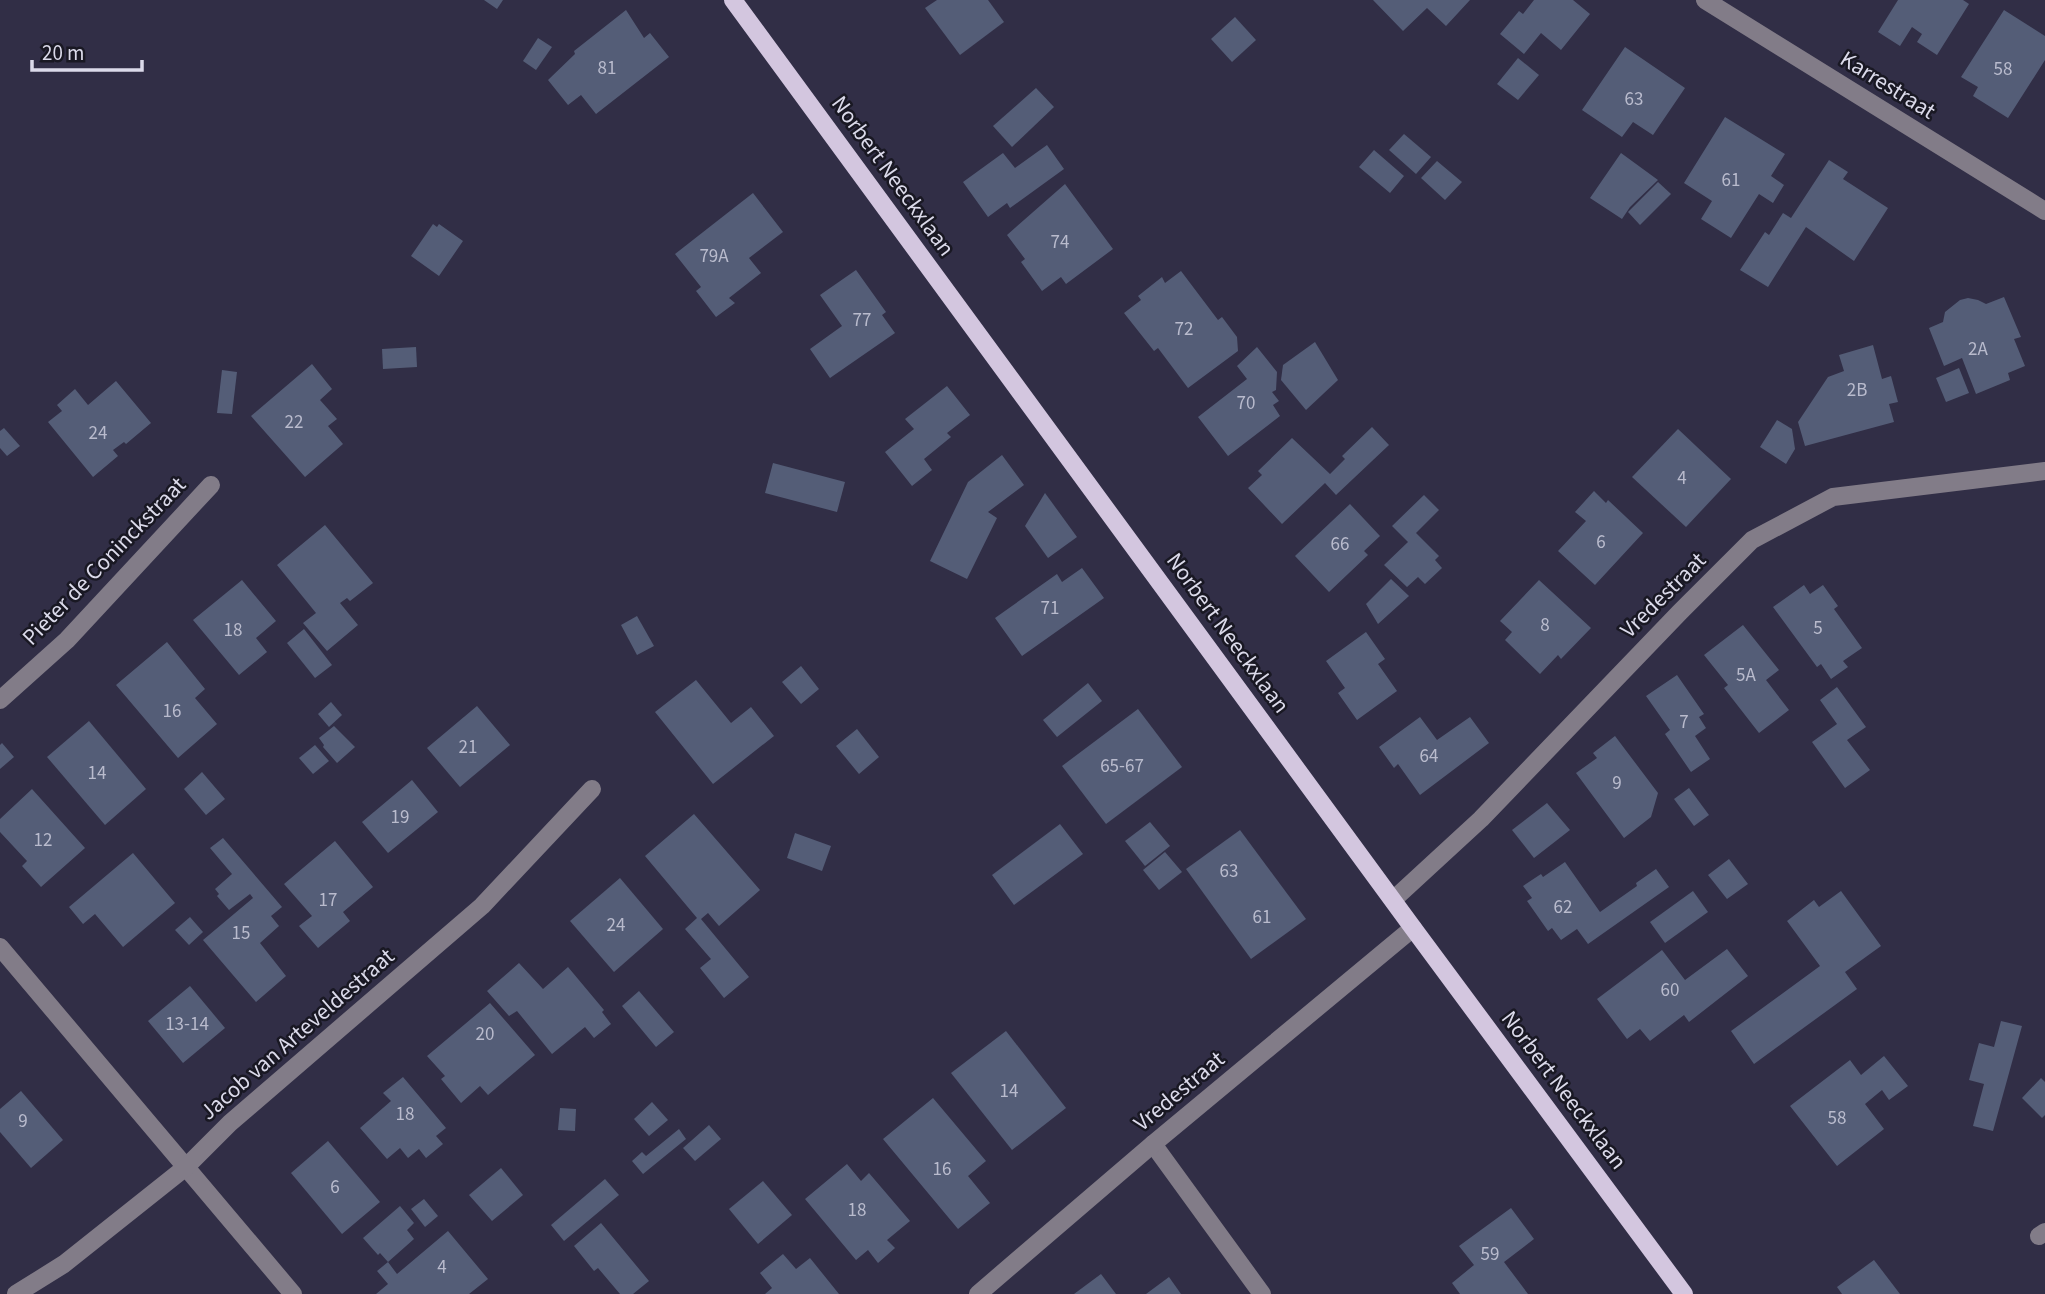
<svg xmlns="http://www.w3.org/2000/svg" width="2045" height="1294" font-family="'Source Sans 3',sans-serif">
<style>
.building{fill:#545d77}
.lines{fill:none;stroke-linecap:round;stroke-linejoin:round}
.minor{stroke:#827c88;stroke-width:18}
.major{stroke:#d3c6df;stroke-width:18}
.labels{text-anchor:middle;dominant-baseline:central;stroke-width:5;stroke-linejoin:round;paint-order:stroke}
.number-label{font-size:19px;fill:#b9bbcd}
.street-label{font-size:23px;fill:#dbdaea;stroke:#191823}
</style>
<rect width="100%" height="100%" fill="#312e46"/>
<g class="building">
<path d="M484 0H503L497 9Z"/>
<path d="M937 0H988L1004 22 960 55 925 8Z"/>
<path d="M1373 0H1470L1446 26 1427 8 1403 31Z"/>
<path d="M1534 0H1573L1590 14 1561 50 1541 33 1524 54 1500 34 1519 11 1523 14Z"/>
<path d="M1898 0H1963L1969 4 1937 55 1917 42 1922 34 1912 27 1900 46 1878 32Z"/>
<path d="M626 10 644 38 650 33 669 57 596 114 581 95 568 105 548 80 575 54 574 51Z"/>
<path d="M2004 10 2045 36V60L2008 118 1973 96 1978 87 1961 77Z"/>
<path d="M1235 17 1256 40 1232 62 1211 39Z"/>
<path d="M538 38 552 47 536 70 523 61Z"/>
<path d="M1625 47 1685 88 1653 135 1633 122 1622 137 1582 110Z"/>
<path d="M1518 58 1539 75 1518 100 1497 84Z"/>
<path d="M1036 88 1054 107 1012 147 993 126Z"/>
<path d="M1725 117 1785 154 1771 176 1784 185 1773 203 1759 194 1731 238 1701 219 1712 201 1684 183Z"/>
<path d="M1404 134 1431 157 1416 174 1389 150Z"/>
<path d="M1047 145 1064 169 1010 208 1007 203 988 217 963 182 1003 153 1015 168Z"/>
<path d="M1374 150 1404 176 1390 193 1359 167Z"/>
<path d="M1621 153 1658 180 1630 207 1622 219 1590 198Z"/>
<path d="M1829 160 1848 172 1843 179 1888 208 1854 261 1806 227 1768 287 1740 270 1765 232 1769 235 1783 213 1791 218Z"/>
<path d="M1437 161 1462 182 1445 200 1421 178Z"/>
<path d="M1658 182 1671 194 1640 225 1628 212Z"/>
<path d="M1065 184 1113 249 1066 284 1061 277 1042 291 1021 262 1025 259 1007 235Z"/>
<path d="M753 193 783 232 749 258 761 273 729 298 735 303 716 317 696 291 701 287 675 254Z"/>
<path d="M433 224 437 227 439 224 463 241 439 276 411 256Z"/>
<path d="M856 270 886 312 882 315 895 333 830 378 810 349 842 326 820 295Z"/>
<path d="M1181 271 1218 320 1222 317 1237 337 1238 351 1188 388 1158 348 1154 351 1124 313 1141 300 1138 296 1162 277 1165 283Z"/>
<path d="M2004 297 2021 337 2014 339 2025 366 2008 373 2010 380 1976 394 1962 358 1944 366 1929 328 1943 322 1945 312 1960 300 1968 298 1978 300 1986 304Z"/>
<path d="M1315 342 1338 380 1306 410 1281 380 1283 365Z"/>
<path d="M1873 345 1882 379 1891 376 1898 402 1889 404 1894 422 1805 446 1798 422 1828 377 1844 371 1839 355Z"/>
<path d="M416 347 417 367 383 369 382 349Z"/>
<path d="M1257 347 1277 372 1276 390 1272 392 1279 401 1273 405 1280 416 1228 456 1198 417 1247 379 1237 366Z"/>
<path d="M312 364 332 389 320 400 337 419 328 426 343 444 305 477 251 416Z"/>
<path d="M1959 368 1969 393 1946 402 1936 378Z"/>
<path d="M222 370 237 372 232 414 217 413Z"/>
<path d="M116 381 151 423 126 444 124 442 113 450 118 456 93 477 48 422 62 411 57 405 75 389 88 405Z"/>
<path d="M947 386 970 415 947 433 951 437 924 459 932 470 912 486 885 452 914 429 905 419Z"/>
<path d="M1777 420 1792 429 1795 449 1786 464 1760 447Z"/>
<path d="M1372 427 1389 445 1336 495 1325 483 1282 524 1248 488 1262 475 1258 471 1292 438 1330 474 1345 459 1342 456Z"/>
<path d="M4 428 20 446 7 456 0 448V431Z"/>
<path d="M1678 429 1731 479 1686 527 1632 477Z"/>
<path d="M1002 455 1024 485 988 512 997 518 967 579 930 561 968 482Z"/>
<path d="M773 463 845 482 837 512 765 493Z"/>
<path d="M1594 491 1606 503 1608 500 1643 533 1595 585 1558 551 1586 521 1575 512Z"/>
<path d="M1045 493 1077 537 1048 558 1025 526Z"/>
<path d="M1424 495 1439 510 1416 533 1439 556 1435 560 1442 568 1425 584 1418 577 1407 587 1384 565 1408 542 1392 526Z"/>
<path d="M1350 504 1380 536 1364 551 1368 555 1329 592 1295 556Z"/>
<path d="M325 525 373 583 350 601 347 598 340 603 358 625 327 651 303 623 316 613 277 565Z"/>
<path d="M1082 568 1104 598 1022 656 995 618 1057 574 1062 582Z"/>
<path d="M1391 579 1409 596 1378 624 1366 604Z"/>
<path d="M242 580 276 621 256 638 267 652 239 675 193 620Z"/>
<path d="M1539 580 1591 628 1561 659 1558 655 1540 674 1505 640 1512 632 1500 621Z"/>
<path d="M1804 585 1810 594 1823 585 1838 606 1834 609 1862 648 1843 661 1848 667 1831 679 1821 664 1817 667 1773 607Z"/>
<path d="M637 616 654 646 637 655 621 625Z"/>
<path d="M1743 625 1779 670 1766 680 1789 710 1759 733 1724 688 1728 685 1704 655Z"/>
<path d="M304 629 332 665 315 678 287 643Z"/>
<path d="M1366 632 1385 659 1378 664 1397 691 1357 720 1338 693 1345 688 1326 661Z"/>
<path d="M167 642 205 689 195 698 217 724 178 758 116 685Z"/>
<path d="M801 666 819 689 801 704 782 682Z"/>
<path d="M1677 675 1704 714 1699 717 1706 728 1695 736 1710 759 1691 772 1665 734 1670 730 1646 696Z"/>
<path d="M696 680 731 723 751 707 774 736 713 784 655 712Z"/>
<path d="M1088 683 1102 701 1057 737 1043 720Z"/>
<path d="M1837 687 1866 727 1847 740 1870 770 1845 788 1812 742 1837 724 1820 700Z"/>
<path d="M331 702 342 715 329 727 318 714Z"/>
<path d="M477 706 510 745 460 787 427 748Z"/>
<path d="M1138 709 1182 767 1106 824 1062 766Z"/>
<path d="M1420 717 1437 740 1470 717 1489 743 1420 795 1398 764 1394 768 1379 747Z"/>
<path d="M89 721 146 789 105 825 47 757Z"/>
<path d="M334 726 355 747 337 763 323 747 324 745 319 738Z"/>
<path d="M857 729 879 757 859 774 836 746Z"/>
<path d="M1615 736 1658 793 1651 817 1624 838 1576 773 1597 758 1593 753Z"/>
<path d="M2 743 14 757 0 769V745Z"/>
<path d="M315 745 329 761 313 774 299 758Z"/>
<path d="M202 772 225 799 206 815 184 789Z"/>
<path d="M412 780 438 812 388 853 362 822Z"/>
<path d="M1689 788 1709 815 1694 826 1674 799Z"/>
<path d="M32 789 85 848 41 887 22 866 27 861 0 832V819Z"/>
<path d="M1547 803 1570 830 1534 858 1512 830Z"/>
<path d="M694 814 760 890 719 926 708 913 701 919 749 977 724 998 700 968 711 959 685 929 697 918 645 856Z"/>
<path d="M1150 822 1170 846 1145 866 1125 841Z"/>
<path d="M1060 824 1083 854 1014 905 992 875Z"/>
<path d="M1240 830 1306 919 1251 959 1186 869Z"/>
<path d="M795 833 831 846 822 871 787 858Z"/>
<path d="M223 838 282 907 271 916 279 926 260 943 286 976 256 1002 203 940 253 898 250 894 229 910 217 896 219 894 215 889 232 874 210 848Z"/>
<path d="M335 841 373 887 343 912 350 921 318 948 299 926 312 916 284 884Z"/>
<path d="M1165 852 1182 872 1159 890 1143 870Z"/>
<path d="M133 853 175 903 123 947 95 914 83 924 69 907Z"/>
<path d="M1729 859 1748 884 1727 899 1708 875Z"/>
<path d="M1565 862 1600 912 1637 886 1636 883 1656 869 1669 887 1588 944 1577 929 1561 940 1552 928 1548 931 1527 901 1532 898 1523 886 1541 874 1543 877Z"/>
<path d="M620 878 663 929 614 972 570 921Z"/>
<path d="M1693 891 1708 912 1665 943 1650 922Z"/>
<path d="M1841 891 1881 946 1845 972 1857 989 1754 1064 1731 1031 1820 966 1787 921 1814 900 1819 907Z"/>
<path d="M190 917 203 932 189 945 175 930Z"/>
<path d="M1727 949 1748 976 1689 1022 1684 1015 1650 1041 1640 1029 1627 1039 1597 999 1662 950 1685 980Z"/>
<path d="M519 963 543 989 568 967 604 1010 602 1012 611 1024 594 1038 585 1027 552 1054 517 1011 509 1016 487 991Z"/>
<path d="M190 986 225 1028 183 1063 148 1021Z"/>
<path d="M639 991 674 1032 656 1047 622 1006Z"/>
<path d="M490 1003 535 1055 488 1095 480 1086 461 1103 441 1079 445 1076 427 1056Z"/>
<path d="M2001 1021 2022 1026 1993 1131 1973 1126 1984 1084 1969 1080 1979 1043 1994 1047Z"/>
<path d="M1006 1031 1066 1108 1012 1150 951 1073Z"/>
<path d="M1884 1056 1908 1086 1889 1100 1882 1090 1865 1104 1884 1129 1837 1166 1790 1106 1850 1060 1861 1075Z"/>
<path d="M403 1077 446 1128 436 1136 443 1144 426 1158 419 1149 408 1158 400 1148 387 1159 360 1128 391 1101 383 1093Z"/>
<path d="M2041 1078 2045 1082V1115L2042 1118 2022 1098Z"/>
<path d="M21 1091 63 1140 31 1168 0 1132V1109Z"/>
<path d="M933 1098 986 1161 968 1176 990 1203 958 1229 883 1139Z"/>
<path d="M652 1102 668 1120 649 1136 634 1119Z"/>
<path d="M560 1108 576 1109 575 1131 558 1130Z"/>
<path d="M709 1125 721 1139 695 1161 683 1148Z"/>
<path d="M679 1129 686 1139 643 1174 632 1161 642 1152 646 1156Z"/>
<path d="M328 1141 380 1202 342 1234 291 1173Z"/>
<path d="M847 1164 861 1181 869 1173 910 1221 887 1240 895 1248 878 1263 868 1250 856 1260 805 1199Z"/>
<path d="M501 1168 523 1195 492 1221 469 1195Z"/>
<path d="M605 1179 619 1195 564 1241 551 1225Z"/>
<path d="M763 1181 792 1215 758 1244 729 1209Z"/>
<path d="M424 1199 438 1216 425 1227 411 1209Z"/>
<path d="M400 1206 414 1223 407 1230 414 1239 388 1262 380 1253 378 1255 363 1238Z"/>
<path d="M1511 1208 1534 1239 1504 1262 1528 1294H1460L1452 1283 1474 1265 1459 1246Z"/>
<path d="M601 1223 649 1281 633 1294H620L598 1268 594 1271 574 1246Z"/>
<path d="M448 1231 488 1279 469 1294H376L388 1284 377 1271 388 1262 397 1274Z"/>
<path d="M783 1254 796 1269 810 1258 839 1294H765L772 1288 760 1273Z"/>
<path d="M1874 1260 1900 1294H1842L1837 1287Z"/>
<path d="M1101 1274 1116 1294H1074Z"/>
<path d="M1169 1277 1181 1294H1146Z"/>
</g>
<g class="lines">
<g class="minor">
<path d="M1705 0 2045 211"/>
<path d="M0 700 67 640 211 485"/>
<path d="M1393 900 1481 819 1680 612 1752 540 1833 497 2045 471"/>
<path d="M0 947 293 1294"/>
<path d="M1153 1144 1262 1294"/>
<path d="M2039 1236 2045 1232"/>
<path d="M16 1294 64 1264 186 1167 230 1123 482 906 592 789"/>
<path d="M978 1294 1153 1144 1413 928"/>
</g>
<path class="major" d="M733 0 1413 928 1684 1294"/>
</g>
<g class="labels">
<g class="number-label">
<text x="607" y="68">81</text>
<text x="2003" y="69">58</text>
<text x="1634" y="99">63</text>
<text x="1731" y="180">61</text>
<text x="1060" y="242">74</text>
<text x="714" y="256">79A</text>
<text x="862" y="320">77</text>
<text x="1184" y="329">72</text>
<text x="1978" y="349">2A</text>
<text x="1857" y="390">2B</text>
<text x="1246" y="403">70</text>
<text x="294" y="422">22</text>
<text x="98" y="433">24</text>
<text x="1682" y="478">4</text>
<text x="1601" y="542">6</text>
<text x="1340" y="544">66</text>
<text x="1050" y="608">71</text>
<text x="1545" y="625">8</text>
<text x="1818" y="628">5</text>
<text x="233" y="630">18</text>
<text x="1746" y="675">5A</text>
<text x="172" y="711">16</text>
<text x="1684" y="722">7</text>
<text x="468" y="747">21</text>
<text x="1429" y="756">64</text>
<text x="1122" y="766">65-67</text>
<text x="97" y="773">14</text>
<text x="1617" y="783">9</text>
<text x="400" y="817">19</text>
<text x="43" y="840">12</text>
<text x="1229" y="871">63</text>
<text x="328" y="900">17</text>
<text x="1563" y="907">62</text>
<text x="1262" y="917">61</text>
<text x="616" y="925">24</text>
<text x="241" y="933">15</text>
<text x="1670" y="990">60</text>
<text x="187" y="1024">13-14</text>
<text x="485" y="1034">20</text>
<text x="1009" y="1091">14</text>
<text x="405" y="1114">18</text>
<text x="1837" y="1118">58</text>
<text x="23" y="1121">9</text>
<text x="942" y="1169">16</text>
<text x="335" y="1187">6</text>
<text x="857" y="1210">18</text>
<text x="1490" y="1254">59</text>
<text x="442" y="1267">4</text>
</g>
<g class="street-label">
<text transform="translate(1888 85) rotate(32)">Karrestraat</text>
<text transform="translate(893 176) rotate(54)">Norbert Neeckxlaan</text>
<text transform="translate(104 561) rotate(-46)">Pieter de Coninckstraat</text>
<text transform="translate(1663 595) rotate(-45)">Vredestraat</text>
<text transform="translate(1228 633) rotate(54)">Norbert Neeckxlaan</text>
<text transform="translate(297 1034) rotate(-41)">Jacob van Arteveldestraat</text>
<text transform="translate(1564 1090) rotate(53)">Norbert Neeckxlaan</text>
<text transform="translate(1179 1091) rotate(-40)">Vredestraat</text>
</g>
</g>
<path d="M32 60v10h110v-10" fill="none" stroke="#dbdaea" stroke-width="3.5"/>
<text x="42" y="60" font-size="21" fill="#dbdaea" stroke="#191823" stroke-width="5" paint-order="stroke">20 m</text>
</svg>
